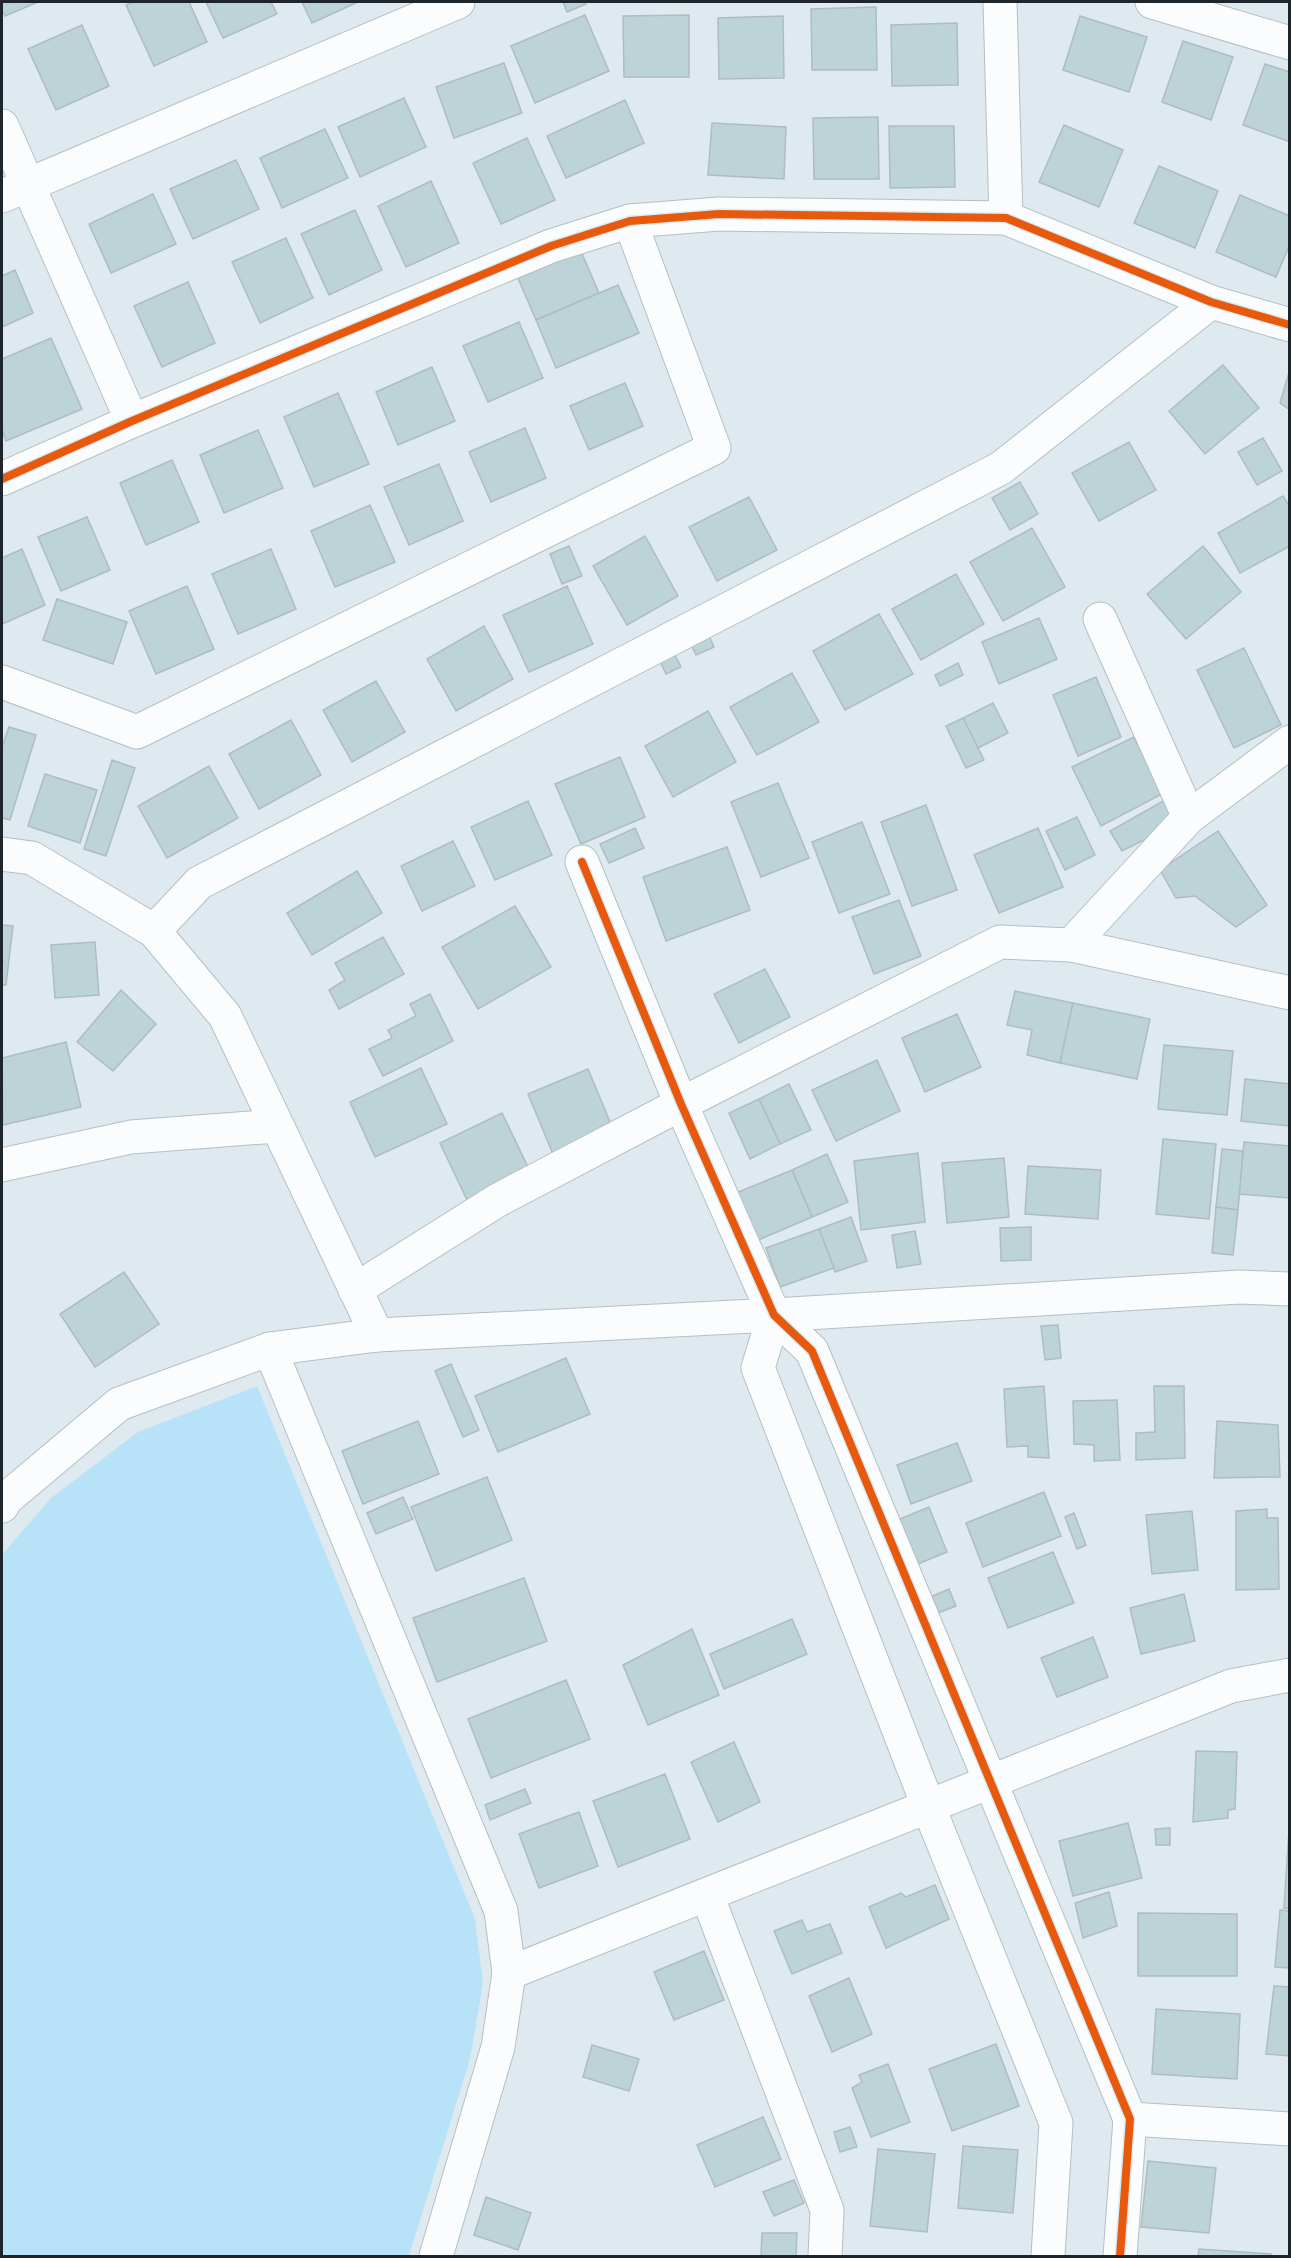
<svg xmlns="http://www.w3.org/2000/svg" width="1291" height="2258" font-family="'PT Serif',serif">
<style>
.green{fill:#b8e2f7}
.building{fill:#bcd3d7;stroke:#b1bcbe;stroke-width:1.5}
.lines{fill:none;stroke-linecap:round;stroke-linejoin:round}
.minor-casing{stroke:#b5bfc3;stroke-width:35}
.minor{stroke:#fafcfd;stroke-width:33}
.cycleway-casing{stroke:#d6ecf8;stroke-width:11}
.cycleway{stroke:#e8590c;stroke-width:8}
</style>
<rect width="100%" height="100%" fill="#deeaf0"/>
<path class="green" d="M257 1386 475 1919 483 1983 470 2059 409 2256H2V1555L51 1498 138 1432Z"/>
<g class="building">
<path d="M2 2H38L5 16 2 10Z"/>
<path d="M134 2H189L207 42 154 66 126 5Z"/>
<path d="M206 2H271L277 14 223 38Z"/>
<path d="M302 2H358L312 23Z"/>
<path d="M563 2H585L586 4 567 12Z"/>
<path d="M876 7 877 70H812L811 9Z"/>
<path d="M585 15 609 71 535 103 511 46Z"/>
<path d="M689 15V77H624L623 16Z"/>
<path d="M783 16 784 78 719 79 718 18Z"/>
<path d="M1080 16 1147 37 1129 92 1063 70Z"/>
<path d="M957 23 958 85 892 86 891 25Z"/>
<path d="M82 25 109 86 56 110 28 49Z"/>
<path d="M1183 41 1233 57 1211 120 1162 102Z"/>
<path d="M504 63 522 113 454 138 436 87Z"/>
<path d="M1265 64 1290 72V142L1243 125Z"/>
<path d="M404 98 426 147 360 177 338 127Z"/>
<path d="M625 100 644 143 566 178 547 136Z"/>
<path d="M878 117 879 179H814L813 118Z"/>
<path d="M712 123 786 127 784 179 708 175Z"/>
<path d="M1064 125 1123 150 1099 207 1039 182Z"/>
<path d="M889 126H954L955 187 890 188Z"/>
<path d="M325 129 348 178 282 208 260 158Z"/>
<path d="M527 138 555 200 501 224 473 163Z"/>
<path d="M236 160 259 209 193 239 170 189Z"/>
<path d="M1159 166 1218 191 1195 248 1134 223Z"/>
<path d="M431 181 459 243 406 267 378 206Z"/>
<path d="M153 194 176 244 111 273 89 224Z"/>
<path d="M1240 195 1290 216V244L1276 277 1216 252Z"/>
<path d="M355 210 382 270 329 295 301 234Z"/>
<path d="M286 238 313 298 260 323 232 262Z"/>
<path d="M580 249 599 293 536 320 517 276Z"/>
<path d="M15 270 33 313 2 327V276Z"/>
<path d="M188 282 215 343 162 367 134 306Z"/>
<path d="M618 285 639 333 556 368 536 320Z"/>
<path d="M519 322 543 378 488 402 463 346Z"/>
<path d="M51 338 82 409 6 441 2 430V359Z"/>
<path d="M1223 365 1259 408 1205 454 1169 411Z"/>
<path d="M432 367 455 421 398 445 376 392Z"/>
<path d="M1290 369V410L1280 403Z"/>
<path d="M625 383 643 426 589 450 570 406Z"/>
<path d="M338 393 369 464 314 487 284 417Z"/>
<path d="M525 428 546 478 491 502 469 452Z"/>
<path d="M258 430 283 488 224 513 200 455Z"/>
<path d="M1263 438 1282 471 1257 485 1238 452Z"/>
<path d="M1129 442 1156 490 1099 521 1072 473Z"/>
<path d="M172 460 199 522 146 545 120 483Z"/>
<path d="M439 464 463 521 409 545 384 487Z"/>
<path d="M1020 482 1038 514 1010 530 992 498Z"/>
<path d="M1283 496 1290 507V546L1240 573 1218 533Z"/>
<path d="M749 497 777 550 717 581 689 527Z"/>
<path d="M370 505 395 562 335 587 311 531Z"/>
<path d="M87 517 110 570 61 591 38 537Z"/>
<path d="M1032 528 1065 587 1003 621 970 562Z"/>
<path d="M645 536 678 596 627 625 593 566Z"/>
<path d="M569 546 582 576 562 584 550 554Z"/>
<path d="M1203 546 1241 592 1186 639 1147 594Z"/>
<path d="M22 549 45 605 2 624V558Z"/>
<path d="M271 549 296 609 238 634 212 574Z"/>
<path d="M956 574 984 624 921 660 892 609Z"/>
<path d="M187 586 214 649 156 674 129 611Z"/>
<path d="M567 586 593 644 529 672 503 615Z"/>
<path d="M57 599 127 622 113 664 43 640Z"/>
<path d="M879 614 913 674 845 710 813 651Z"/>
<path d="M1039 618 1057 659 999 684 982 642Z"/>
<path d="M484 626 513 679 456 711 427 659Z"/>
<path d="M707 631 714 647 696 655 689 640Z"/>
<path d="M1244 648 1281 725 1234 748 1197 670Z"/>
<path d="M672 649 681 667 666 674 658 657Z"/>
<path d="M958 663 963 675 940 686 935 675Z"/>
<path d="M792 673 819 722 757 755 730 707Z"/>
<path d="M1096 677 1121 737 1078 756 1053 695Z"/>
<path d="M376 681 405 732 352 762 323 710Z"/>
<path d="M993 703 1008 733 978 748 963 718Z"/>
<path d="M708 711 736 762 673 797 645 746Z"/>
<path d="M963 718 984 760 966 768 946 726Z"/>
<path d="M291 720 321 775 259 809 229 754Z"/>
<path d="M9 727 36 735 10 820 2 818V747Z"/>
<path d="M1134 737 1162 794 1101 826 1072 767Z"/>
<path d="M620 757 645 817 581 844 555 784Z"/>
<path d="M112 760 135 768 106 856 84 849Z"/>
<path d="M209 766 238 818 167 858 138 806Z"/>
<path d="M45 774 97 790 80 843 28 826Z"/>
<path d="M778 783 809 858 761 877 731 802Z"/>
<path d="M1165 800 1172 812 1150 837 1122 851 1110 831Z"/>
<path d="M528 801 552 855 495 880 471 827Z"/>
<path d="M926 805 957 890 912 906 881 822Z"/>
<path d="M1077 817 1095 855 1065 870 1046 831Z"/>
<path d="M862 822 890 894 839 913 812 842Z"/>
<path d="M635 828 644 848 609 863 600 844Z"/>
<path d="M1038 828 1063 887 999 913 974 855Z"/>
<path d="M1218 831 1267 905 1236 927 1195 896 1176 898 1160 870Z"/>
<path d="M453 841 475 886 422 911 401 866Z"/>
<path d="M727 847 750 910 666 941 643 877Z"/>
<path d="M357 871 382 913 312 955 287 913Z"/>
<path d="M899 900 921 956 874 974 852 917Z"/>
<path d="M515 906 551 967 478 1009 442 947Z"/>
<path d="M2 925 13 926 6 985H2Z"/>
<path d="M383 937 404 974 339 1009 329 990 345 980 335 963Z"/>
<path d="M95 942 99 995 55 998 51 945Z"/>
<path d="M765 969 790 1017 739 1043 714 994Z"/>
<path d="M121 990 156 1024 113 1071 77 1042Z"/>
<path d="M1015 991 1073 1003 1060 1063 1027 1055 1032 1030 1007 1025Z"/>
<path d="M430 994 453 1041 383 1076 369 1049 392 1038 388 1030 416 1016 410 1004Z"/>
<path d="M1073 1003 1150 1019 1137 1079 1060 1063Z"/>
<path d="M957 1014 981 1067 925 1092 902 1038Z"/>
<path d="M66 1042 81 1107 3 1125 2 1058Z"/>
<path d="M1164 1045 1233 1051 1227 1115 1158 1109Z"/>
<path d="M877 1060 900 1111 836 1141 812 1090Z"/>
<path d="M421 1068 447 1124 375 1157 350 1102Z"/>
<path d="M588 1069 613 1129 553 1154 528 1094Z"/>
<path d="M1245 1079 1290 1084V1126L1241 1121Z"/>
<path d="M789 1084 811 1130 780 1144 759 1099Z"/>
<path d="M759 1099 780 1144 750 1159 729 1113Z"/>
<path d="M502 1113 529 1169 467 1200 440 1143Z"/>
<path d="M1163 1139 1216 1144 1209 1219 1156 1214Z"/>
<path d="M1244 1142 1290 1146V1198L1239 1194Z"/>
<path d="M1222 1149 1243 1151 1238 1210 1216 1207Z"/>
<path d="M918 1153 925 1222 861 1230 854 1161Z"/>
<path d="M827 1154 848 1202 812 1217 792 1170Z"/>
<path d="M1004 1158 1009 1217 947 1223 942 1163Z"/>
<path d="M1028 1166 1101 1170 1098 1219 1025 1214Z"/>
<path d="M792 1170 812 1217 756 1241 736 1193Z"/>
<path d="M1216 1207 1238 1210 1233 1255 1212 1253Z"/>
<path d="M851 1217 867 1261 835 1272 819 1229Z"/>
<path d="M1031 1227V1260L1001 1261 1000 1228Z"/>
<path d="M819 1229 834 1268 780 1287 766 1248Z"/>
<path d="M915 1231 921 1264 897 1268 892 1235Z"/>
<path d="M124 1272 159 1324 95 1367 60 1314Z"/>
<path d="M1058 1325 1061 1358 1045 1360 1041 1326Z"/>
<path d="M566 1358 590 1414 498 1452 475 1396Z"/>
<path d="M451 1364 479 1430 463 1437 435 1371Z"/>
<path d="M1044 1386 1049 1458 1028 1457V1446L1007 1447 1004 1389Z"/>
<path d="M1154 1386H1184L1185 1458 1136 1460V1433L1155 1432Z"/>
<path d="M1117 1400 1120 1460 1094 1461V1445L1074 1444 1073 1401Z"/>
<path d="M418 1421 439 1474 363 1504 342 1451Z"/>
<path d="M1217 1421 1278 1425 1280 1477 1214 1478Z"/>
<path d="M957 1443 972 1481 911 1504 897 1465Z"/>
<path d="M487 1477 512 1540 436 1571 411 1507Z"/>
<path d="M1044 1492 1061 1536 983 1567 966 1523Z"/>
<path d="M403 1497 413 1519 376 1534 367 1513Z"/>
<path d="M929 1507 947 1552 913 1566 895 1521Z"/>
<path d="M1267 1509V1518H1278L1279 1589 1236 1590V1511Z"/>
<path d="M1192 1511 1198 1570 1152 1574 1146 1515Z"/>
<path d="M1074 1513 1086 1545 1077 1549 1065 1517Z"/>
<path d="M1053 1552 1074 1603 1008 1628 988 1578Z"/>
<path d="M524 1578 547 1641 437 1682 413 1618Z"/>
<path d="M949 1589 956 1606 928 1617 921 1601Z"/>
<path d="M1184 1594 1195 1641 1141 1654 1130 1608Z"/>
<path d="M792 1619 807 1654 724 1689 710 1654Z"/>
<path d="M692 1629 719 1695 648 1725 623 1665Z"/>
<path d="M1093 1637 1108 1677 1057 1697 1041 1658Z"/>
<path d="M566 1680 590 1739 491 1778 468 1719Z"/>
<path d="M734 1742 760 1802 718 1822 691 1762Z"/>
<path d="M1196 1751 1237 1752 1235 1809 1228 1810V1818L1193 1822Z"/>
<path d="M665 1774 690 1839 618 1867 593 1801Z"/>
<path d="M525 1789 531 1803 490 1820 485 1805Z"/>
<path d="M579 1812 598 1866 539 1888 519 1834Z"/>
<path d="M1290 1813V1909L1284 1908Z"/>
<path d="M1128 1823 1142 1878 1073 1896 1059 1841Z"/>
<path d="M1170 1828V1845H1156L1155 1829Z"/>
<path d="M935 1885 949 1919 886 1948 869 1907 901 1893 906 1897Z"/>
<path d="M1109 1892 1117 1926 1083 1938 1075 1903Z"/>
<path d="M1280 1910 1290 1911V1968L1275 1967Z"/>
<path d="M1138 1913 1237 1914V1976H1138Z"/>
<path d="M802 1920 807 1932 830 1924 842 1953 792 1974 774 1931Z"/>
<path d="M704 1951 724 2000 674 2020 654 1972Z"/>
<path d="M849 1978 872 2034 832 2052 809 1996Z"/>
<path d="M1274 1986 1290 1987V2056L1266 2054Z"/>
<path d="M1156 2009 1240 2014 1237 2079 1152 2074Z"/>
<path d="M996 2044 1019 2106 952 2131 929 2069Z"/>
<path d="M592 2045 639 2059 629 2091 583 2077Z"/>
<path d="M888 2064 910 2122 871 2137 852 2088 862 2082 859 2075Z"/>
<path d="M763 2117 781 2159 715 2187 697 2145Z"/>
<path d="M850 2127 857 2147 840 2152 834 2132Z"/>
<path d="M963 2146 1018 2150 1013 2213 958 2208Z"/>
<path d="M878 2149 935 2154 927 2232 870 2226Z"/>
<path d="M1148 2161 1216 2168 1209 2233 1141 2227Z"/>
<path d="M794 2180 804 2203 774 2216 763 2192Z"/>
<path d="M486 2197 531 2213 518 2250 474 2235Z"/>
<path d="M762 2233H797L796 2256H761Z"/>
<path d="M1199 2249 1271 2254V2256H1198Z"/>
</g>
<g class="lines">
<g class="minor-casing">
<g id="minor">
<path d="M1000 2 1006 218"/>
<path d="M1152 2 1290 43"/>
<path d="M2 126 132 421"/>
<path d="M2 196 458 2"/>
<path d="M2 479 132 421 551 246 630 221 719 214 1006 218 1211 302 1290 325"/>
<path d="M1100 619 1189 817"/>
<path d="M2 682 137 732 714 448 630 221"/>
<path d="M2 854 32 858 154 931 225 1016 377 1335"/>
<path d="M582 862 681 1104 774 1315 812 1351 1130 2119 1120 2256"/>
<path d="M154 931 199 883 1001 468 1211 302"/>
<path d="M1071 945 1189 817 1290 742"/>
<path d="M2 1165 131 1137 276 1126"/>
<path d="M355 1290 498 1200 681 1104 1000 942 1071 945 1290 993"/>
<path d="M774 1315 758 1368 929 1808 1056 2123 1048 2256"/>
<path d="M270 1349 501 1911 509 1973 498 2047 436 2256"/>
<path d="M2 1506 6 1499 119 1404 270 1349 377 1335 774 1315 1239 1287 1290 1289"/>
<path d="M707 1895 827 2210 825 2256"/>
<path d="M509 1973 1231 1686 1290 1675"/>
<path d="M1130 2119 1290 2129"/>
</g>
</g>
<use href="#minor" class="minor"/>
<g class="cycleway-casing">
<g id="cycleway">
<path d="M2 479 132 421 551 246 630 221 719 214 1006 218 1211 302 1290 325"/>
<path d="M582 862 681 1104 774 1315 812 1351 1130 2119 1120 2256"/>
</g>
</g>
<use href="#cycleway" class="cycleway"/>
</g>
<rect width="1291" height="2258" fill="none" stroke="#1e262b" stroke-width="6"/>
</svg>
